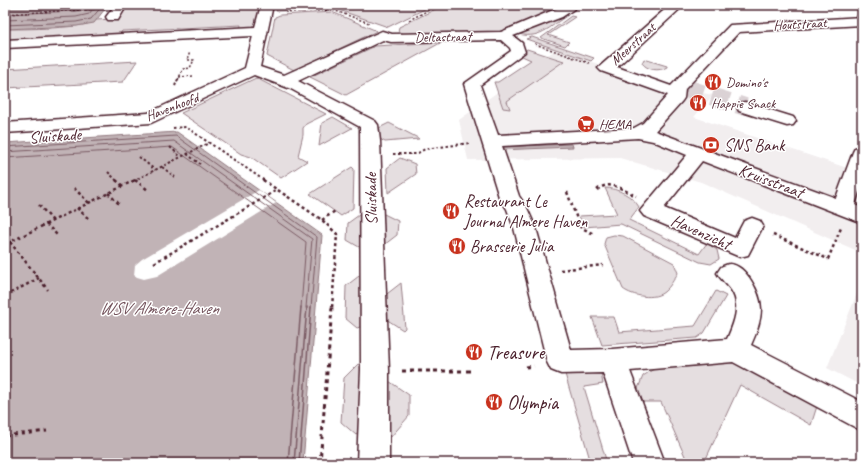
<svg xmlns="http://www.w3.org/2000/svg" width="867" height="468" font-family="Caveat,sans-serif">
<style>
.built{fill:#f2eeef}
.green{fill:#e5dee0;stroke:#987e86}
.water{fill:#c1b3b6;stroke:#91787e}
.pier{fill:#fff}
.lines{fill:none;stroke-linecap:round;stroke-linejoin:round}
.shore-far1{stroke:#7a5a63;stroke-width:1}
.shore{stroke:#7a5a63;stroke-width:1.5}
.minor-tunnel{stroke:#dbd2d5;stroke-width:18;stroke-dasharray:18 9;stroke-linecap:butt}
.minor-casing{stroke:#4a1f2b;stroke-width:3}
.path-far3{stroke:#4a1f2b;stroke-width:1.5;stroke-dasharray:2 2;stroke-linecap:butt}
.path-far2{stroke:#4a1f2b;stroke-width:2;stroke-dasharray:2.5 2.5;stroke-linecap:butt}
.path-far1{stroke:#4a1f2b;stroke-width:2.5;stroke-dasharray:3 3;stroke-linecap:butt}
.path{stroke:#4a1f2b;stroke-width:3;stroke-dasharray:4 4;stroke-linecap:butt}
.minor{fill:#fff;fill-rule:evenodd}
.labels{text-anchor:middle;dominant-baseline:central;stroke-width:3;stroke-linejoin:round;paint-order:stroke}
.far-street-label{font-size:14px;fill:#4a1f2b;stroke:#fff}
.far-poi-label{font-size:14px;fill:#4a1f2b;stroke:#fff;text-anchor:start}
.street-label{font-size:17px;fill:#4a1f2b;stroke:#fff}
.poi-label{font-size:17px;fill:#4a1f2b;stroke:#fff;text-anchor:start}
.water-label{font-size:18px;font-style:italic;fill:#74535c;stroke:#fff}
.near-poi-label{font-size:20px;fill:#4a1f2b;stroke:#fff;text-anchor:start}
</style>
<rect width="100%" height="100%" fill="#fff"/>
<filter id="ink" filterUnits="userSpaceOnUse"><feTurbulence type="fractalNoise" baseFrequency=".025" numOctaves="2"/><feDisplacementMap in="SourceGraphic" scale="8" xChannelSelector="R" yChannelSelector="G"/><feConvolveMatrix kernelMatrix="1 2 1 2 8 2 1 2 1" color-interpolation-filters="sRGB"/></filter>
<g filter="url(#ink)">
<g class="built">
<path d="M555 50 666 86 713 95 694 117 862 173V253L701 182 620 158 468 160 459 120Z"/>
<path d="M862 281V386L827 368Z"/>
</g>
<g class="green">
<path d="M124 5H261L257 23 252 27 240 29 241 25 122 31 119 36 5 41V29C20 29 88 29 96 20L114 19Z"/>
<path d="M278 5H433L388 27 336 9 278 11H276Z"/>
<path d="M444 5H553L561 8 498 32 403 34 398 31 399 27Z"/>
<path d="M332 12 377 31 294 70 267 56 275 17 280 15Z"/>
<path d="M563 13 568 15C549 27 539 41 515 33Z"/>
<path d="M571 16 575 17 548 35 569 42 565 46 541 38Z"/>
<path d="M532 37 594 58 591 61 526 39Z"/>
<path d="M442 42 346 95 310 77 375 46Z"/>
<path d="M527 49 564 61 507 101 510 109 503 108 494 82H498L531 60 522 56Z"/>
<path d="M644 59 667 66V67C659 72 647 70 642 63Z"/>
<path d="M137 61 123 82 5 88V69Z"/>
<path d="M256 78 326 114 306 124 303 128V135L298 156 307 161 281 178 251 157 241 154 181 113Z"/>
<path d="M333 117 352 128 319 146 322 123Z"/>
<path d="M389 123 418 138 419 139 385 142 380 139 379 128Z"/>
<path d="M400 158 415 164 416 174 388 193 387 168Z"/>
<path d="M352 167 354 169 353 208 341 216 310 194Z"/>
<path d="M605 188C617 188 633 196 639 207L629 220 699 254 707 243 717 250 719 259 711 264 700 262 621 224 584 227 579 216 617 214Z"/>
<path d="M380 212 398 221 397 235 384 245 381 244Z"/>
<path d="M359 215 362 216V246L359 247 347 240 348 223Z"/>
<path d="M614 235 623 236 674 263 678 273C674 279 670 287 665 291 655 301 632 296 623 289L604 244 606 237Z"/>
<path d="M359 276 361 277 360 327 357 328 345 318 346 286Z"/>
<path d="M401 283 405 328 403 330 383 317V297Z"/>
<path d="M716 291 726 296 704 333 697 338 602 345 592 317H614L619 332 695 326Z"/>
<path d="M731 361 818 403 811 425 740 385 704 463H688L661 402H640L637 391 643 376 657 367Z"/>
<path d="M358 364 361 366 360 432 356 435 341 422 344 378Z"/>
<path d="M599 372 601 373 603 384 584 387 607 463H591L565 374Z"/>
<path d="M386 379 409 395V416L390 438H388Z"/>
</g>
<g class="water">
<path d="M5 5H108L94 23 77 26 5 29Z"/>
<path d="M177 132 322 235 303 462 5 463V143Z"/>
<path d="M572 144 573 147 499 150 498 147Z"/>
</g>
<path class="pier" d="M259 190 276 203 157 276 144 279 137 277 134 275 135 265 142 259Z"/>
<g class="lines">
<g class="shore-far1">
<path d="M5 14 75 11 85 9 89 5"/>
<path d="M5 20 76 17 89 14 96 5"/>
<path d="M5 25 76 22 91 19 103 5"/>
<path d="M5 147 176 136 317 237 311 308"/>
<path d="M5 152 174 141 312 239 306 308"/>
<path d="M5 158 172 147 306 242 301 308"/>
</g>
<g class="shore">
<path d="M288 463 301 307"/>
<path d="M294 463 307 307"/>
<path d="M299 463 311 307"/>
</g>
<path class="minor-tunnel" d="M686 88 745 107"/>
<g class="minor-casing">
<g id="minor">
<path d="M115 5H127L118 20H108L106 17Z"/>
<path d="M261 5H273L260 67 284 75 382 31 392 34 501 32 565 5H580L562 17 513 36 522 43 525 52 480 85 498 135 634 128 643 123 668 95 601 71 598 68 670 5H684L617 67 671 86 730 25 862 17V25L739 32 685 89 684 98 682 101 655 131 836 198 853 152 855 148 862 146V182L855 205 862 208V223L702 161 664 208 735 238 744 221 752 218 760 221 763 226 748 255 740 257 644 216 640 211 687 155 653 141 638 138 502 146 519 196 527 208 536 228 571 350 612 349 727 339C733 325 742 305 731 290 727 284 721 280 717 273L721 267C723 266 727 264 730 264 746 265 761 294 761 309 761 321 756 334 751 345L862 402V431L733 362 630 371 665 463H633L603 373 561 374 551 370 547 362 514 228 507 209 499 197 464 84 511 51 510 48 501 40 391 42 383 40 298 81 375 121 378 125 380 141 389 370V463H357L361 370 360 127 291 89 254 75 151 123 5 133V123L148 113 245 68 253 36 5 48V40L255 27Z"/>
<path d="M745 102 793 117 796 121 793 125 787 126 739 111 737 107 739 103Z"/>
</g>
</g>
<g class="path-far3">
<path d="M285 12 333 10 369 23"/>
<path d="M5 14 96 9"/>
<path d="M409 20 439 5"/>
<path d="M535 44 589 63"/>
<path d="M179 77 194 76"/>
<path d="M178 80 183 69 190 68 194 60H187L190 52"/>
</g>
<g class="path-far2">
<path d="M175 86 178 79"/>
<path d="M173 128 186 127 265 181"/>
<path d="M170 147 181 157"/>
<path d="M187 154 200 164"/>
<path d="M393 154H416L425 149 470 143"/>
<path d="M139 157 155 170"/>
<path d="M162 167 175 177"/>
<path d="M108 172 117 181"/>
<path d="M133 181 209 143"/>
</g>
<g class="path-far1">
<path d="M116 180 123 186"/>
<path d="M135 180 148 190"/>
<path d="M263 180 322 220 337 234 332 308"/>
<path d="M74 188 89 203"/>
<path d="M597 190C610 179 623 190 636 196"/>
<path d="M567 192 580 227 594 234"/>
<path d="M108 193 120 205"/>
<path d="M39 205 53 221"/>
<path d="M77 208 90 220"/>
<path d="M322 220 335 211"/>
<path d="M46 224 58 236"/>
<path d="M5 235 10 242 135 180"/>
<path d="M773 235 828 259 841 228"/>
<path d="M10 242 48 290"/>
<path d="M154 263 277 190"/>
<path d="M560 270 603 265"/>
<path d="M5 296 39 278"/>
</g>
<g class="path">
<path d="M526 367 534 366"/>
<path d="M402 371H471"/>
<path d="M5 436 47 431"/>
<path d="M320 463 332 307"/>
</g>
<use href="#minor" class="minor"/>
</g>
</g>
<defs>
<g id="restaurant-disc" transform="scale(0.9)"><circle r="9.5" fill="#c8321e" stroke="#fff"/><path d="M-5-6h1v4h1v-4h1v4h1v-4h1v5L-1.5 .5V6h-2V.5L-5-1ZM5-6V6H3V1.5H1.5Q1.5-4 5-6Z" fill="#fff"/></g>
<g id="supermarket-disc" transform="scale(0.9)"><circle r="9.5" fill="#c8321e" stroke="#fff"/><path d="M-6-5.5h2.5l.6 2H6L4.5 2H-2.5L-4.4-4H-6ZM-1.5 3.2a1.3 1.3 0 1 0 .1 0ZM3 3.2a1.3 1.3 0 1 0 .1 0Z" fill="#fff"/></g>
<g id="bank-disc" transform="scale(0.9)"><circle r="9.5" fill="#c8321e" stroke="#fff"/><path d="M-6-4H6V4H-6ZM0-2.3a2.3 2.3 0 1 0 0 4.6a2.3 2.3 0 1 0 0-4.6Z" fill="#fff"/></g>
</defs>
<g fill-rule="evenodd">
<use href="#restaurant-disc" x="713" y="82"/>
<use href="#restaurant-disc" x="698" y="103"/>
<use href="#supermarket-disc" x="586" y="124"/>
<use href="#bank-disc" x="711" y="145"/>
<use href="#restaurant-disc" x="451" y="211"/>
<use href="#restaurant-disc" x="457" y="246"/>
<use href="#restaurant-disc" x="474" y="352"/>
<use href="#restaurant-disc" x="494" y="402"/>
</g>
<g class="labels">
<g class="far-street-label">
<text transform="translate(800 24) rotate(-3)">Houtstraat</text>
<text transform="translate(443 37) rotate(-1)">Deltastraat</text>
<text transform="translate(633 44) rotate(-42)">Meerstraat</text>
<text transform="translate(172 107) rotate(-21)">Havenhoofd</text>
</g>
<g class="far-poi-label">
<text x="726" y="82">Domino's</text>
<text x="711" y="103">Happie Snack</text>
<text x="599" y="124">HEMA</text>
</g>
<g class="street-label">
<text transform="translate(55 136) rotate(-4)">Sluiskade</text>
<text transform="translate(771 181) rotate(21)">Kruisstraat</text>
<text transform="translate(371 199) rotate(-91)">Sluiskade</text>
<text transform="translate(701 232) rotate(24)">Havenzicht</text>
</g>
<g class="poi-label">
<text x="724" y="145">SNS Bank</text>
<text x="464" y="201">Restaurant Le<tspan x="464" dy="20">Journal Almere Haven</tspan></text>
<text x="470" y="246">Brasserie Julia</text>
</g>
<g class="water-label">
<text x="159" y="308">WSV Almere-Haven</text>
</g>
<g class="near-poi-label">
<text x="487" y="352">Treasure</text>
<text x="507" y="402">Olympia</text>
</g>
</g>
<rect width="867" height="468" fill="none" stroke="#fff" stroke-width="20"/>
<rect x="10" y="10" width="847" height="448" fill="none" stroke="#4a1f2b" stroke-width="1.5" filter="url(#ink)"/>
</svg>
